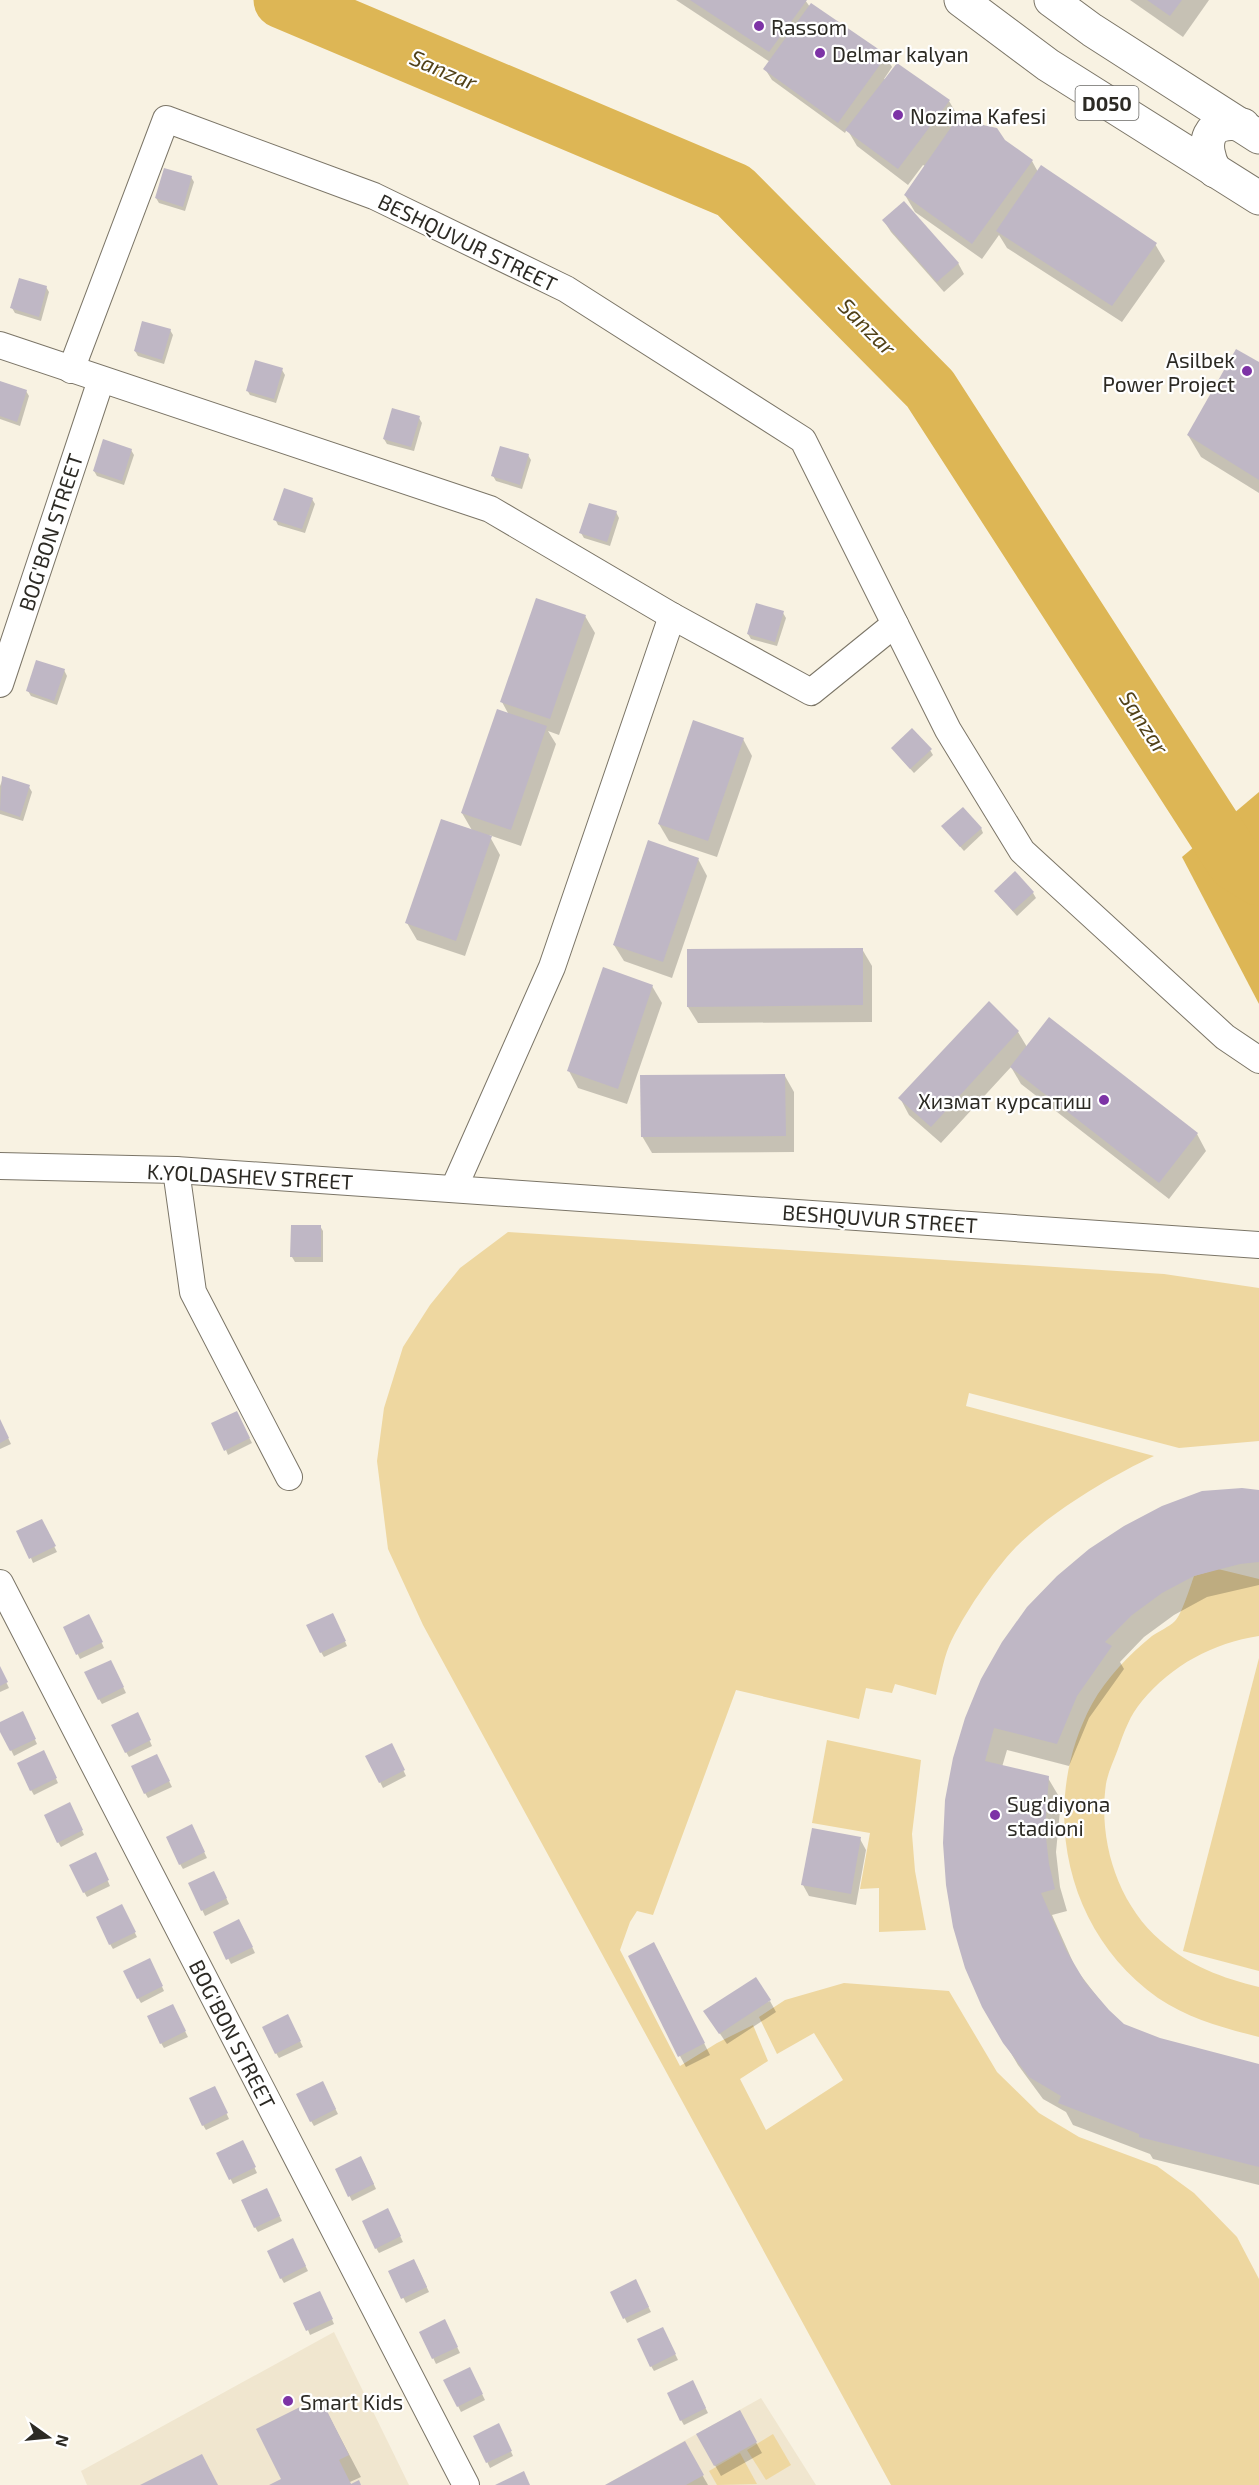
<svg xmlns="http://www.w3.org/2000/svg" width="1259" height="2485" font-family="'Exo 2',sans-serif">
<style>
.built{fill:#f0e6cf}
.green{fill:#eed7a0}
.water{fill:#ddb655}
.shadow{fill:#0003}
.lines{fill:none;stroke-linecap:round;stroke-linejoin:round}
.river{stroke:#ddb655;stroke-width:57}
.building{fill:#bfb7c5}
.street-casing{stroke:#7b7567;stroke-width:28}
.primary-casing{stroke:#7b7567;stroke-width:35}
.street{stroke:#fff;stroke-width:26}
.primary{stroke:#fff;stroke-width:33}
.poi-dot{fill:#7d33a6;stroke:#fff;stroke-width:2}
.labels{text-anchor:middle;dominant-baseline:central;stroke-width:4.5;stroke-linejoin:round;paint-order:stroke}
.shield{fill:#fff;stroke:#6b6a66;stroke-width:1.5}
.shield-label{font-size:20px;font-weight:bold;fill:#2c2a24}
.poi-label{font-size:21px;fill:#2c2a24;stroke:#fff;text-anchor:start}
.street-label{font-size:21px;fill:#2c2a24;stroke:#fff}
.water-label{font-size:22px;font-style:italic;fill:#514118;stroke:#fff}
</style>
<rect width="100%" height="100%" fill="#f8f2e2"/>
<g class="built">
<path d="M334 2332 409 2485H87L81 2471Z"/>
<path d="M761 2398 816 2485H605Z"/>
</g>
<g class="green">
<path d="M508 1232 1164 1274 1259 1288V1441L1179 1448 969 1393 966 1406 1154 1456C1109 1477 1051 1512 1016 1547 993 1571 963 1615 949 1646 943 1661 940 1679 936 1695L895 1684 892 1693 866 1688 859 1719 736 1690 653 1915 637 1911 630 1922 620 1950 680 2066 717 2043 753 2025 768 2061 740 2079 766 2130 843 2080 814 2033 777 2054 759 2017 785 2000 844 1983 949 1991 997 2072 1039 2113 1079 2137 1157 2166 1194 2193 1237 2237 1259 2279V2485H891L423 1625 388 1549 377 1461 384 1408 403 1347 430 1305 460 1268Z"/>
<path d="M1218 1569 1259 1579V1636C1213 1643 1172 1665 1142 1701 1130 1715 1124 1732 1118 1749 1114 1760 1108 1772 1106 1784 1098 1840 1117 1903 1161 1941 1190 1966 1222 1978 1259 1987V2037C1224 2028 1189 2019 1158 1998 1064 1932 1038 1804 1092 1704 1107 1677 1129 1655 1152 1636 1159 1631 1169 1627 1175 1621 1182 1614 1190 1587 1194 1576Z"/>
<path d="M1259 1658V1971L1183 1951Z"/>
<path d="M827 1740 921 1760 912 1834 915 1871 926 1930 879 1932V1888L860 1889 870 1833 812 1823Z"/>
<path d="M773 2434 791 2465 766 2480 747 2450Z"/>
<path d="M740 2453 757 2484 717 2485 709 2471Z"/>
</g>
<path class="water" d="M1259 792V1004L1182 857Z"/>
<g class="shadow">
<path d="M676 0H805L810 7 886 56 892 67 884 79 886 80 949 101 959 118 1004 141 1032 161 1038 172 1155 244 1165 261 1122 322 1007 248 999 235 982 259 915 212 905 195 925 166 923 165 908 185 857 146 847 129 845 133 772 80 765 69 770 62Z"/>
<path d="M1130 0H1209L1183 37Z"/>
<path d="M191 177 194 182 185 211 159 203 156 198Z"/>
<path d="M884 221 958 263 964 274 944 292 891 232Z"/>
<path d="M46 287 49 292 41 321 15 313 12 308Z"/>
<path d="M170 330 173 335 164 364 138 356 135 351Z"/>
<path d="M1259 364V493L1201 457 1188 435Z"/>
<path d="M282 370 285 375 276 403 250 395 247 390Z"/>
<path d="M0 382 26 391 29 396 20 426 0 419Z"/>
<path d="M419 418 422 423 414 451 387 444 384 439Z"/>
<path d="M131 450 134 455 124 485 97 476 94 471Z"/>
<path d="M528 455 531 460 522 489 496 481 493 476Z"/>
<path d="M312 499 315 504 305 533 278 525 275 519Z"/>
<path d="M616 512 619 518 610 546 584 538 581 533Z"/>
<path d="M783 613 786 618 777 646 751 639 748 634Z"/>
<path d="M585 616 595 633 559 735 548 731 556 744 521 846 489 835 500 855 465 956 417 940 407 923 473 832 462 813 509 715 502 702Z"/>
<path d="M64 670 67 676 57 705 31 696 28 691Z"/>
<path d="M743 739 752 756 717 857 669 841 659 824Z"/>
<path d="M930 750 933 755 914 773 896 753Z"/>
<path d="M3 778 29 787 32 792 23 821 0 814V786Z"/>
<path d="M943 827 981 828 983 833 964 851Z"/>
<path d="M698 859 707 876 672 978 624 961 614 945Z"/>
<path d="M1033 893 1036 898 1017 916 999 896Z"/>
<path d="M862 949 872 966V1022L698 1023 688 1007Z"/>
<path d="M652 986 662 1003 627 1104 578 1088 569 1071Z"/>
<path d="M989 1003 1018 1032 1027 1047 1197 1134 1206 1151 1169 1199 1021 1084 1011 1067 941 1143 909 1115 900 1098Z"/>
<path d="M785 1076 794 1092V1152L652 1153 642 1136Z"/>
<path d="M320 1226 323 1231V1262H295L292 1257Z"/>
<path d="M239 1418 252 1443 228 1455 226 1450Z"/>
<path d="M0 1421 11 1444 0 1449Z"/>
<path d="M1259 1492V1585L1207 1597 1174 1615 1144 1637 1120 1662 1124 1669 1089 1718 1069 1766 1007 1750 1002 1767 1048 1778 1061 1800 1056 1852 1060 1887 1067 1911 1052 1915 1076 1969 1108 2011 1123 2025 1159 2040 1259 2065V2185L1153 2159 1150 2154 1073 2125 1066 2112 1043 2099 1018 2065 983 2006 954 1759Z"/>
<path d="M44 1526 57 1552 33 1563 31 1558Z"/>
<path d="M335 1619 347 1646 324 1657 321 1652Z"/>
<path d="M92 1621 104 1648 80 1659 65 1628Z"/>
<path d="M113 1666 126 1693 102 1704 99 1699Z"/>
<path d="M0 1669 9 1688 0 1692Z"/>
<path d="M25 1718 37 1744 14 1756 0 1728V1723Z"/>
<path d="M140 1719 152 1746 129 1757 126 1752Z"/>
<path d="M394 1750 406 1776 383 1788 367 1756Z"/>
<path d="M46 1757 58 1783 34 1795 31 1790Z"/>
<path d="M159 1761 172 1787 148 1798 145 1793Z"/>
<path d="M72 1809 84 1835 61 1847 58 1842Z"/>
<path d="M194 1831 207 1858 183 1869 180 1864Z"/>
<path d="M860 1839 866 1850 856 1905 809 1896 803 1885Z"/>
<path d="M98 1859 110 1886 87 1897 84 1892Z"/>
<path d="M217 1878 229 1904 205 1916 190 1884Z"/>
<path d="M124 1911 137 1937 113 1949 110 1944Z"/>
<path d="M242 1926 255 1953 231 1964 215 1933Z"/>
<path d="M660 1955 710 2055 686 2067 680 2056Z"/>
<path d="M152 1965 164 1991 141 2003 138 1998Z"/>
<path d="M770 2001 776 2012 727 2044 712 2022Z"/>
<path d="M175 2011 188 2037 164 2048 161 2043Z"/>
<path d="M290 2021 303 2047 279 2058 276 2053Z"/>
<path d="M325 2088 338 2114 314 2126 311 2121Z"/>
<path d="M217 2093 229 2119 206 2130 203 2125Z"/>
<path d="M245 2147 257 2173 233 2184 218 2153Z"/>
<path d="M364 2163 376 2189 352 2201 337 2170Z"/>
<path d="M269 2195 282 2221 258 2232 255 2227Z"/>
<path d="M390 2215 403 2242 379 2253 376 2248Z"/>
<path d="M295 2245 308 2271 284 2283 281 2278Z"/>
<path d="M417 2266 429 2292 406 2303 390 2272Z"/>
<path d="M638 2286 651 2312 627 2323 612 2292Z"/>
<path d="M322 2297 334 2324 310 2335 308 2330Z"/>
<path d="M447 2326 460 2353 436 2364 421 2332Z"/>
<path d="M665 2333 678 2360 654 2371 651 2366Z"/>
<path d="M472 2374 485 2400 461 2412 445 2380Z"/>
<path d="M695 2387 708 2413 684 2425 681 2420Z"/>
<path d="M320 2399 361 2477 350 2482 351 2485H272L283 2480Z"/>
<path d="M739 2412 762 2453 721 2476 698 2435Z"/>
<path d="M501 2430 513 2456 490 2468 475 2436Z"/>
<path d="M684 2443 708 2485H608Z"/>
</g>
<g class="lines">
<path class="river" d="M282 0 734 191 930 389 1235 862 1259 877"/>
</g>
<g class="building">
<path d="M690 0H807L769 52Z"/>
<path d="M1147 0H1182L1170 16Z"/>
<path d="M811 3 887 55 838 123 763 69Z"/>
<path d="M897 63 950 100 898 169 845 130Z"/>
<path d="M963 110 983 125 997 128 1005 140 1033 160 972 244 904 195Z"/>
<path d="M1041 165 1157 243 1112 306 996 231Z"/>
<path d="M164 168 192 176 183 207 155 198Z"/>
<path d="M904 201 959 263 937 282 882 220Z"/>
<path d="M19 278 47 286 39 317 10 308Z"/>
<path d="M142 321 171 329 162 360 134 351Z"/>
<path d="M1236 349 1259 362V480L1187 435Z"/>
<path d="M255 360 283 368 274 399 246 391Z"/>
<path d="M0 381 27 390 17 422 0 416Z"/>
<path d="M392 408 420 416 411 447 383 439Z"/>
<path d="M103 439 132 449 122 481 93 471Z"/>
<path d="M500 446 529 454 520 485 491 476Z"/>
<path d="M284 488 313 498 302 529 273 520Z"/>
<path d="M589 503 617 511 607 542 579 533Z"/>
<path d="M536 598 586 615 550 719 500 702Z"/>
<path d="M756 603 784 611 775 642 747 634Z"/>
<path d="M36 660 65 669 54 701 26 691Z"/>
<path d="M497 709 547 726 511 830 461 813Z"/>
<path d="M693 720 744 738 708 841 658 824Z"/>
<path d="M912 728 932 749 910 769 891 748Z"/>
<path d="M2 776 30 785 20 817 0 810Z"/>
<path d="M963 807 982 828 960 847 941 826Z"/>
<path d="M441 819 492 836 456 941 405 923Z"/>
<path d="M648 840 699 858 663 962 613 945Z"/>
<path d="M1015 871 1034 892 1013 911 994 891Z"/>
<path d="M863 948V1005L687 1007V949Z"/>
<path d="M603 967 653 985 618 1089 567 1071Z"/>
<path d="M989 1001 1019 1031 931 1127 898 1098Z"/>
<path d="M1049 1017 1198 1133 1159 1183 1010 1067Z"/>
<path d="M785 1074 786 1136 641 1137 640 1075Z"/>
<path d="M291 1225H321V1257H290Z"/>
<path d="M237 1411 250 1438 224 1451 211 1423Z"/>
<path d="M0 1419 9 1438 0 1443Z"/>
<path d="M1242 1488 1259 1490V1562L1240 1564 1194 1576 1162 1593 1132 1615 1105 1642 1112 1646 1077 1696 1057 1744 994 1728 985 1761 1049 1776 1045 1829 1049 1864 1055 1889 1041 1893 1066 1950 1085 1982 1109 2010 1124 2024 1160 2038 1259 2064V2167L1139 2137V2134L1058 2103 1061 2096 1029 2077 1003 2043 982 2007 965 1968 953 1927 946 1885 943 1843 945 1800 953 1758 965 1718 981 1679 1002 1642 1027 1607 1057 1576 1089 1549 1124 1526 1162 1506 1202 1491Z"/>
<path d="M42 1519 56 1546 29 1559 16 1531Z"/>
<path d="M333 1613 346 1641 320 1653 306 1625Z"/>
<path d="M89 1614 103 1642 76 1655 63 1627Z"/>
<path d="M111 1660 124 1687 98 1700 84 1672Z"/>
<path d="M0 1666 8 1682 0 1686Z"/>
<path d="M23 1711 36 1739 10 1751 0 1732V1722Z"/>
<path d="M138 1712 151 1740 125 1753 111 1725Z"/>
<path d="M392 1743 405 1770 379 1783 365 1756Z"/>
<path d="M44 1750 57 1778 30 1791 17 1763Z"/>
<path d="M157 1754 170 1781 144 1794 131 1766Z"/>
<path d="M70 1802 83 1830 57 1843 44 1815Z"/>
<path d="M192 1824 205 1852 179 1865 166 1837Z"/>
<path d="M812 1828 861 1837 851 1894 801 1885Z"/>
<path d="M96 1852 109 1880 83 1893 69 1865Z"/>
<path d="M214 1871 227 1898 201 1911 188 1883Z"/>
<path d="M122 1904 136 1932 109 1945 96 1917Z"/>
<path d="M239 1919 253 1947 226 1960 213 1932Z"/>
<path d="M654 1942 705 2043 678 2057 628 1956Z"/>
<path d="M150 1958 163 1986 137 1999 123 1971Z"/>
<path d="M756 1977 771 2000 719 2034 703 2011Z"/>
<path d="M173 2004 186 2031 160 2044 147 2016Z"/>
<path d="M288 2014 301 2041 275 2054 262 2027Z"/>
<path d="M323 2081 336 2109 310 2122 296 2094Z"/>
<path d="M215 2086 228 2113 202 2126 189 2098Z"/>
<path d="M243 2140 256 2167 229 2180 216 2153Z"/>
<path d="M361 2156 374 2184 348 2197 335 2169Z"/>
<path d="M267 2188 280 2216 254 2228 241 2200Z"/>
<path d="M388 2208 401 2236 375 2249 362 2221Z"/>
<path d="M293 2238 306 2266 280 2279 267 2251Z"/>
<path d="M414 2259 427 2287 401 2299 388 2271Z"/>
<path d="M636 2279 649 2307 623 2319 610 2292Z"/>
<path d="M320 2291 333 2319 306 2331 293 2303Z"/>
<path d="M445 2319 458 2347 432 2359 419 2332Z"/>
<path d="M663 2327 676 2354 650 2367 637 2339Z"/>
<path d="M470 2367 483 2394 457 2407 443 2380Z"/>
<path d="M693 2380 706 2408 680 2421 667 2393Z"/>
<path d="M320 2397 349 2455 339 2460 351 2484 359 2480 361 2485H269L281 2479 256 2429Z"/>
<path d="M740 2410 757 2442 714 2466 696 2434Z"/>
<path d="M499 2423 512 2451 486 2463 473 2436Z"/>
<path d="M685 2441 704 2475 686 2485H605Z"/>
<path d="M202 2454 218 2485H140Z"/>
<path d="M524 2471 530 2485H495Z"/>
</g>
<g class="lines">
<g class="street-casing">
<g id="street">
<path d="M0 345 490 509 672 616 811 692 895 624"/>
<path d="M71 370 166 119 374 196 566 289 803 440 948 730 1022 851 1225 1037 1259 1060"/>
<path d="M0 684 101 380"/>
<path d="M0 1166 176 1170 1259 1245"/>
<path d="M176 1170 193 1292 289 1477"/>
<path d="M454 1188 552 967 672 616"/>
<path d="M0 1583 466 2485"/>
</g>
</g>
<g class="primary-casing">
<g id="primary">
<path d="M961 0 1048 65 1259 198"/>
<path d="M1051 0 1092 30 1259 137"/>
<path d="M1215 171C1200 144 1207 117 1243 125"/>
</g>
</g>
<use href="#street" class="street"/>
<use href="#primary" class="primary"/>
</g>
<g class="poi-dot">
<circle cx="759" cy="26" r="6"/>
<circle cx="820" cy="53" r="6"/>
<circle cx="898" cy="115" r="6"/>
<circle cx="1247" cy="371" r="6"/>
<circle cx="1104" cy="1100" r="6"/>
<circle cx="995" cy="1815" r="6"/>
<circle cx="288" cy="2401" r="6"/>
</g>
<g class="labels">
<rect class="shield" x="1075.5" y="86" width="63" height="34" rx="4.5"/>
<g class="shield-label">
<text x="1107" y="103">D050</text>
</g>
<g class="poi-label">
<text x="771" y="26">Rassom</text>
<text x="832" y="53">Delmar kalyan</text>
<text x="910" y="115">Nozima Kafesi</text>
<text x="1235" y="359" text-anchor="end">Asilbek<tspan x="1235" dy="24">Power Project</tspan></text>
<text x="1092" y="1100" text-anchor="end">Хизмат курсатиш</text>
<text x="1007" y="1803">Sug'diyona<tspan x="1007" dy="24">stadioni</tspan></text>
<text x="300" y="2401">Smart Kids</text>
</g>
<g class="street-label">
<text transform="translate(468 242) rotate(26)">BESHQUVUR STREET</text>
<text transform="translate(50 532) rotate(-72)">BOG'BON STREET</text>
<text transform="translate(250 1176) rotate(3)">K.YOLDASHEV STREET</text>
<text transform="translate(880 1218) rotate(4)">BESHQUVUR STREET</text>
<text transform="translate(233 2034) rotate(63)">BOG'BON STREET</text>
</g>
<g class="water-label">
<text transform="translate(444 69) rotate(23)">Sanzar</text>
<text transform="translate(868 326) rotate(45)">Sanzar</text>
<text transform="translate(1145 722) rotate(57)">Sanzar</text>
</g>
</g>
<g transform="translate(48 2437) rotate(105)" stroke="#ffffff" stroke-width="4.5" paint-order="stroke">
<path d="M0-4.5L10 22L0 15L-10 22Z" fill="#2c2a24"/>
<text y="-9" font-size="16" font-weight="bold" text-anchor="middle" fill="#2c2a24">N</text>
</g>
</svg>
